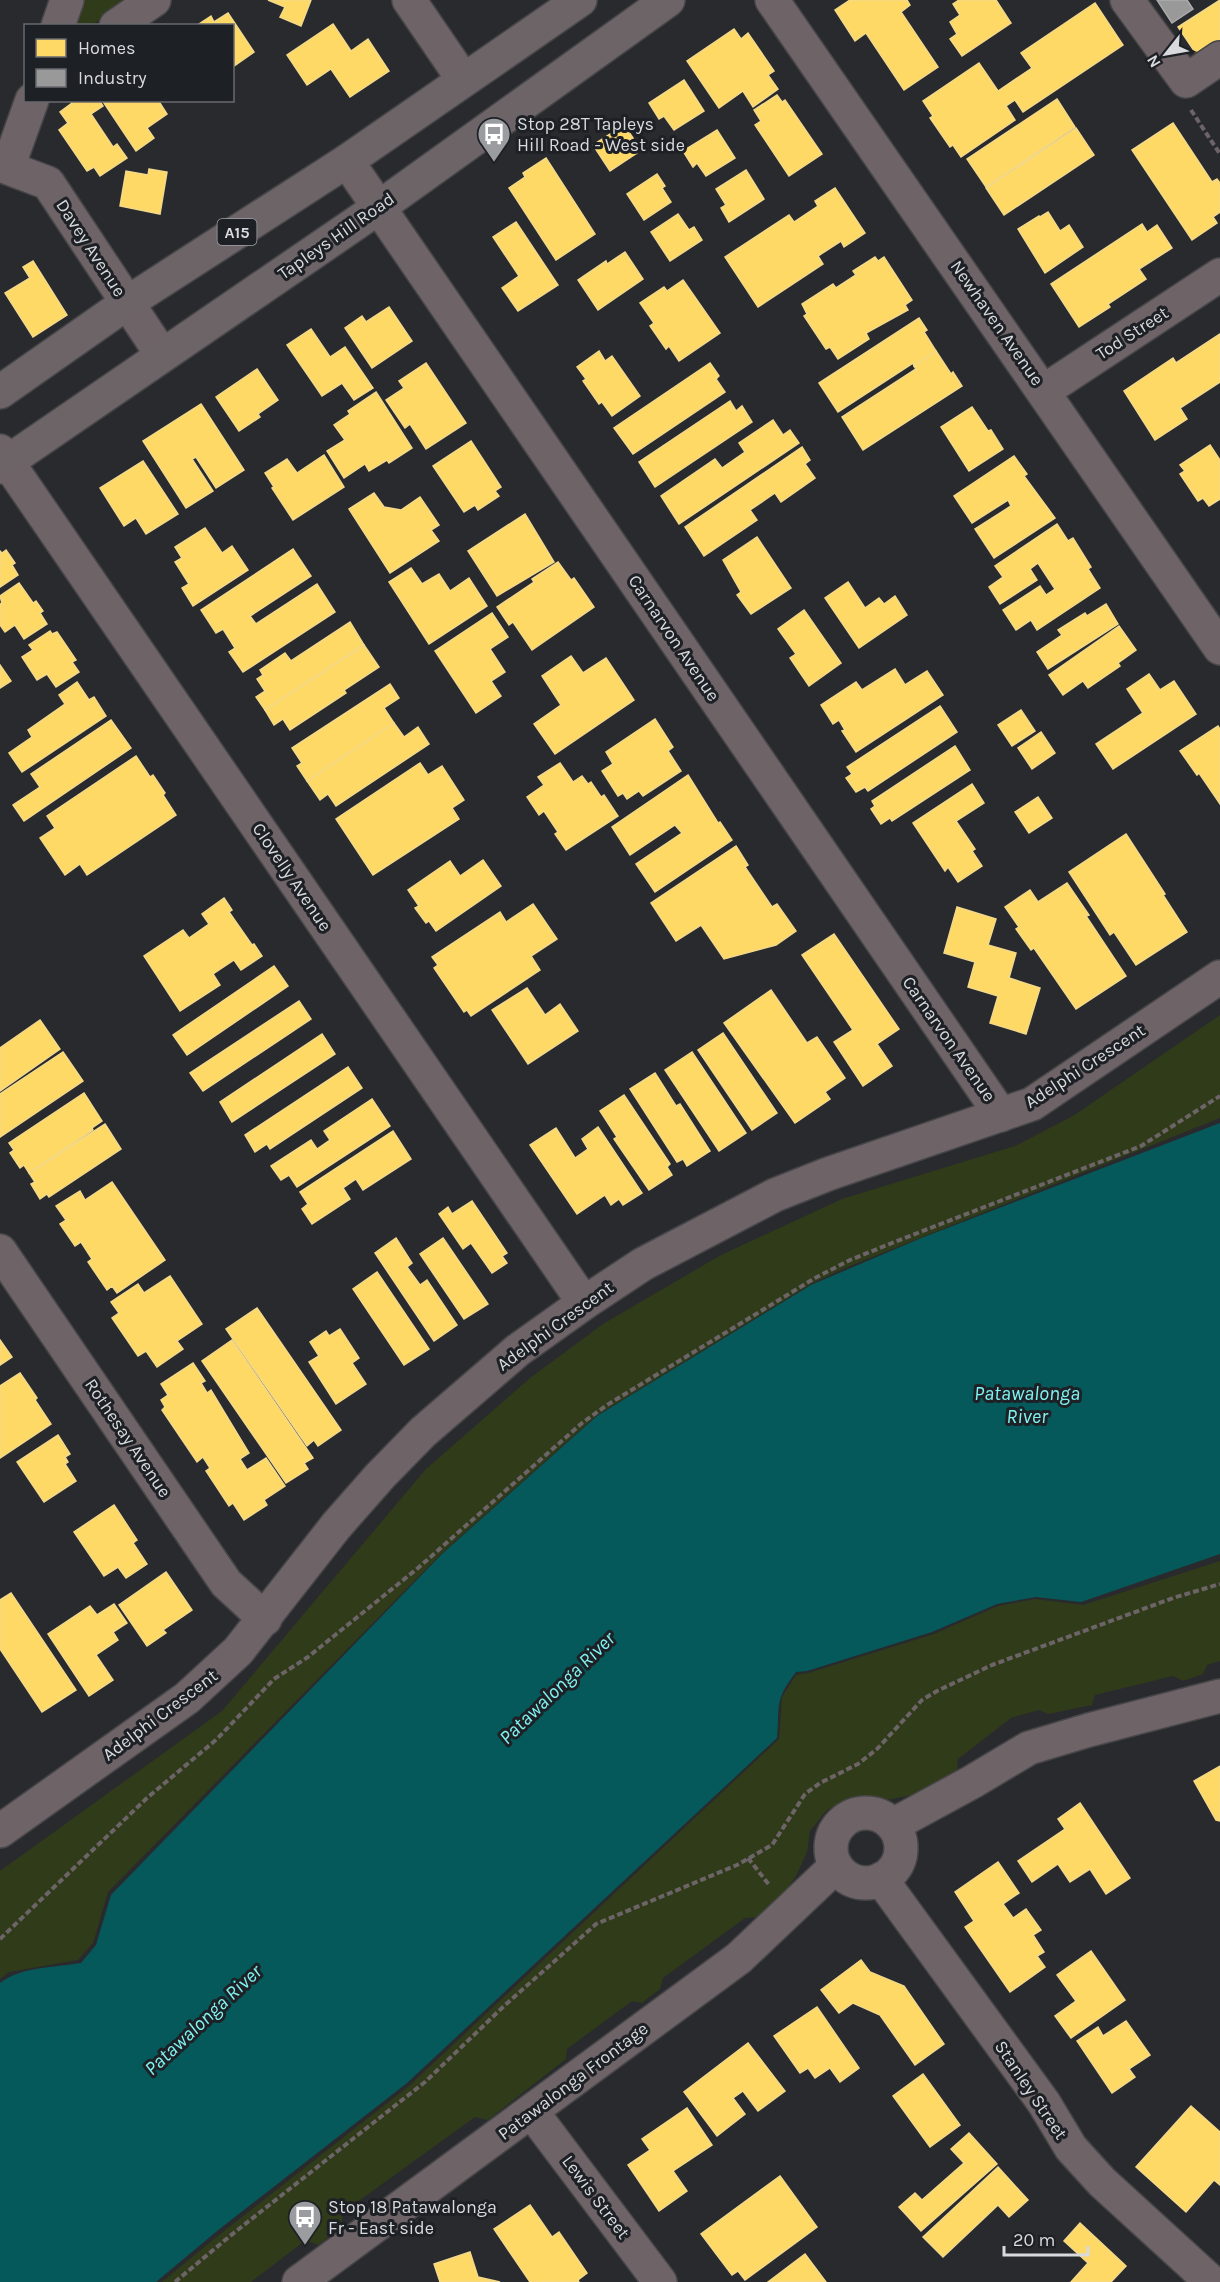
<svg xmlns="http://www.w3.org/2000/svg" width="1220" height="2282" font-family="Karla,sans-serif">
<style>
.green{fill:#303b1a}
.water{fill:#06595a}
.homes{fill:#ffd966;stroke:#f3d98a;stroke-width:1.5}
.industry{fill:#999;stroke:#acacae;stroke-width:1.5}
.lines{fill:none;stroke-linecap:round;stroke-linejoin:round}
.minor-casing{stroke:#464648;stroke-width:36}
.major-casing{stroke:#464648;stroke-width:36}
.path{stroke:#6c6467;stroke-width:4;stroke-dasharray:6 3;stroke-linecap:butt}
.minor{stroke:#6e6366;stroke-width:33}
.major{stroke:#6d6468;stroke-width:33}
.labels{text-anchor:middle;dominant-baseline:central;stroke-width:6;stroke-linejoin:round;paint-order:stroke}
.shield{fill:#1d2025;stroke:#a0a2a6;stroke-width:1.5}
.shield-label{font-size:16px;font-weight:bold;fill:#d8dade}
.poi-label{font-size:18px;fill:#d8dade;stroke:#1d2025;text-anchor:start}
.street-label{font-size:18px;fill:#d8dade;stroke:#1d2025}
.water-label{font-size:20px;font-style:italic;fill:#81f3f2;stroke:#1d2025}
</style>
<rect width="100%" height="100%" fill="#292a2d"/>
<g class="green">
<path d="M84 0H128L92 25 75 26Z"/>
<path d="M1220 1015V1118L845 1268 811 1284 596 1416 443 1552 108 1892 93 1943 78 1960 9 1972 0 1979V1871L222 1711 426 1469 530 1378 603 1324 721 1255 842 1199 1015 1146 1073 1116Z"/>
<path d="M1220 1561V1661L1207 1665 1203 1674 1183 1681 1173 1676 1095 1695 1092 1705 1048 1714 1039 1710 1011 1718 958 1759 957 1771 912 1795 887 1800 855 1801 828 1809 810 1831 807 1852 796 1876 776 1905 760 1917 745 1918 663 1978 660 1989 642 2003 632 2001 567 2049 566 2059 488 2120 475 2117 342 2213V2227L318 2245 306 2240 251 2282H162L219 2235 409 2086 779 1739 782 1697 796 1675 808 1673 934 1634 998 1606 1035 1599 1083 1605Z"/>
</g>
<path class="water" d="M1220 1123V1554L1081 1602 1036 1597 997 1604 932 1632 807 1671 796 1672C774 1701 780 1704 777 1738L407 2083 217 2231 156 2282H0V1983C22 1966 54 1968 81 1963L96 1945 111 1895 443 1553 597 1416 811 1285 919 1239Z"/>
<g class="homes">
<path d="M268 0H311L301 26 280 17 285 7Z"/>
<path d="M850 0H907L910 5 901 12 938 67 904 90 866 33 855 41 835 10Z"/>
<path d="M959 0H996L1011 23 962 56 950 39 957 34 950 22 960 15 953 4Z"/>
<path d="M1220 0V44L1199 58 1178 27Z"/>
<path d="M1095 3 1123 45 1023 112 1015 100 1006 106 1015 120 961 157 953 145 950 147 930 118 933 116 923 101 979 63 998 91 1032 68 1021 53Z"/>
<path d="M228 13 254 52 234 66 232 26H196L211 16 214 22Z"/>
<path d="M333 24 351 51 368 39 389 71 350 97 331 69 307 85 287 55Z"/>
<path d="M734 29 741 39 748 33 774 71 768 75 778 89 753 107 743 91 719 108 687 61Z"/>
<path d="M684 80 704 111 674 130 664 116 659 119 649 103Z"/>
<path d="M777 95 782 102 785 100 822 154 789 176 755 125 761 121 754 110Z"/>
<path d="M1057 99 1075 127 986 187 967 159Z"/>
<path d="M70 100H99L103 106 91 114 113 147 117 144 127 158 100 176 94 167 87 171 59 130 68 123 60 112 72 103Z"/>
<path d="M102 100H158L167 114 147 128 154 138 136 151Z"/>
<path d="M1173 123 1212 182 1217 179 1220 183V212L1213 217 1217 223 1192 240 1132 150Z"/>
<path d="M624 125 633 138 629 140 637 153 610 171 593 145Z"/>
<path d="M1076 128 1094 155 1004 215 986 188Z"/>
<path d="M717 130 735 158 706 176 697 163 693 167 683 151Z"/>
<path d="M546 158 595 234 556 260 509 188 525 177 523 173Z"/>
<path d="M149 169 167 172 160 214 120 206 126 171 148 175Z"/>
<path d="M746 170 764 199 729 222 721 208 726 205 716 189Z"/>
<path d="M657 174 665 186 662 188 671 202 644 220 627 194Z"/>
<path d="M835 188 865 233 844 247 841 241 818 256 823 264 758 307 725 257 789 215 794 222 818 206 815 201Z"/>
<path d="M1048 212 1060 231 1069 225 1083 247 1045 273 1018 229 1039 216 1040 217Z"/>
<path d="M678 214 689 230 694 227 702 240 670 261 651 232Z"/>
<path d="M516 222 558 285 518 311 502 288 519 276 493 237Z"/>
<path d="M1142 224 1147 232 1157 225 1172 248 1139 269 1146 279 1108 304 1110 307 1079 327 1051 284Z"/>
<path d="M625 252 643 279 598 310 578 280 606 261 607 264Z"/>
<path d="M875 257 878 261 884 257 912 300 905 305 908 310 866 333 869 339 838 359 830 347 826 349 804 316 807 314 802 304 833 284 836 288 856 275 853 271Z"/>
<path d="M33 261 67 315 33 337 5 293 30 278 23 267Z"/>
<path d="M683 280 720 333 679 361 669 346 666 349 650 326 654 323 640 303 664 287 667 291Z"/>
<path d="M389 307 412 341 372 368 345 328 362 316 366 322Z"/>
<path d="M919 318 927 330 924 332 936 351 914 366 913 363 838 412 819 383Z"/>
<path d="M311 329 330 357 345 347 373 388 354 400 342 383 322 396 287 345Z"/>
<path d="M1220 334V382L1180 408 1187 419 1155 440 1124 391 1173 358 1176 363Z"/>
<path d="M599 351 605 361 612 356 640 396 612 416 602 402 599 404 583 381 586 379 577 367Z"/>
<path d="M936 351 951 374 953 372 962 386 863 450 842 417 916 369 914 366Z"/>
<path d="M426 363 466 423 426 449 410 424 405 428 386 400 404 388 399 381Z"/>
<path d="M710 363 719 376 716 379 725 392 633 454 614 428Z"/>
<path d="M257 369 278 400 258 414 260 417 239 431 216 397Z"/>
<path d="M376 392 412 448 389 463 387 460 369 471 365 464 344 478 327 451 345 440 334 425 350 414 348 411Z"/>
<path d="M730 401 736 411 742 406 752 422 655 487 639 462Z"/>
<path d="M201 404 244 470 216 488 196 457 192 459 213 491 186 508 143 441Z"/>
<path d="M972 407 988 431 991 430 1003 449 969 471 941 427Z"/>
<path d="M773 420 783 435 790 430 799 443 679 524 661 496 715 459 722 468 745 452 739 443Z"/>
<path d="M471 441 501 487 495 491 499 496 478 510 475 505 464 512 433 466Z"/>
<path d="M1210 445 1220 460V499L1209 506 1203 498 1198 501 1180 474 1185 471 1180 465Z"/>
<path d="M802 447 810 460 805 464 815 478 781 502 775 493 750 510 757 520 704 556 685 527Z"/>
<path d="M324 455 344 487 293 520 272 488 274 487 265 473 287 459 297 473Z"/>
<path d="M1014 456 1027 474 1024 476 1055 518 994 558 975 529 1011 506 1008 500 972 523 954 496Z"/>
<path d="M143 461 178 514 146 534 136 518 124 526 100 488Z"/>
<path d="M374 493 384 507 401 510 420 497 439 525 431 530 439 541 390 573 349 509Z"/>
<path d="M525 514 554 562 497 596 468 551Z"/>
<path d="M1057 524 1068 541 1073 538 1091 567 1088 569 1100 588 1037 630 1031 620 1016 630 1003 610 1040 586 1046 595 1055 589 1038 563 1030 569 1037 580 1000 604 989 587 1003 577 995 566Z"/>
<path d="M205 528 222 553 232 546 248 570 193 606 182 588 189 584 175 562 182 558 175 547Z"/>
<path d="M757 537 791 588 751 614 737 595 741 592 723 560Z"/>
<path d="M293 549 311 576 250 616 256 624 317 584 335 612 243 672 229 652 235 648 223 629 216 633 201 610Z"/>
<path d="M6 550 15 563 12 565 18 575 0 587V551L2 553Z"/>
<path d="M558 562 571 580 574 578 594 607 532 650 513 622 509 625 497 607 534 582 532 579Z"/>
<path d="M411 568 422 584 439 574 450 591 469 578 487 606 429 644 389 582Z"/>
<path d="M848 582 865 608 879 598 884 604 895 596 907 615 859 648 825 598Z"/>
<path d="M19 583 33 603 36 601 43 611 40 613 47 624 24 639 15 625 5 632 0 625V604L2 603 0 596Z"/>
<path d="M1106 604 1118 624 1048 669 1037 652 1062 635 1058 630 1085 613 1087 616Z"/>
<path d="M804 610 841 663 809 686 790 658 796 654 778 629Z"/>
<path d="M492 613 508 637 490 649 505 672 491 681 501 696 476 713 435 651Z"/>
<path d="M350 622 364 645 265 710 256 697 265 691 257 679 263 675 260 670 285 653 291 661Z"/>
<path d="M1119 626 1136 650 1118 663 1120 666 1088 688 1083 681 1063 695 1049 675Z"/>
<path d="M50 631 52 634 57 632 76 660 72 662 79 672 56 687 47 674 37 680 22 657 33 650 29 645Z"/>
<path d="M364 645 379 667 344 690 346 693 290 730 283 719 274 725 265 710Z"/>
<path d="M571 656 583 673 606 658 634 700 555 754 534 724 561 705 542 676Z"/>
<path d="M0 665 11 681 0 688Z"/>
<path d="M895 669 905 685 927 671 943 695 856 752 842 731 845 730 839 720 833 724 821 705 856 682 862 690Z"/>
<path d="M1149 674 1160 690 1174 681 1196 714 1113 769 1096 744 1143 713 1127 689Z"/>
<path d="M77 682 89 700 94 697 106 716 22 772 9 753 32 737 28 730 65 704 59 695Z"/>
<path d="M390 684 399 698 384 708 394 723 307 781 297 766 302 763 292 748Z"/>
<path d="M940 706 957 732 868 791 865 787 856 792 846 778 852 774 847 767Z"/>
<path d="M1021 710 1035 731 1012 746 998 725Z"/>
<path d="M655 719 673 747 668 751 681 771 643 796 639 791 627 799 623 793 618 796 602 771 613 764 606 752Z"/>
<path d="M111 720 131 748 24 821 13 805 40 787 31 774Z"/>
<path d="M394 723 404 737 418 727 429 744 336 806 328 794 320 800 307 781Z"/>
<path d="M1218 726 1220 729V804L1199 773 1197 775 1180 751Z"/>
<path d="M1041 732 1055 753 1032 769 1018 748Z"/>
<path d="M955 746 970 770 892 821 890 818 881 824 871 809 875 806 872 801Z"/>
<path d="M136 756 150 777 153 775 165 793 163 795 176 815 87 875 80 864 65 875 40 838 55 828 47 816Z"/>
<path d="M420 763 428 775 442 766 464 800 452 808 459 819 373 875 336 819Z"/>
<path d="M560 763 573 782 582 776 588 784 591 782 601 797 604 795 618 816 566 850 555 834 558 832 544 811 539 815 527 797 544 785 538 777Z"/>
<path d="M688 775 718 823 720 822 732 840 655 892 636 864 682 833 675 825 630 855 612 827Z"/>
<path d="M972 784 984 803 956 821 975 849 972 851 982 866 958 882 948 867 945 871 913 823Z"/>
<path d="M1038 797 1052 818 1029 833 1015 812Z"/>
<path d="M1126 834 1165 894 1163 895 1187 932 1136 965 1114 932 1110 935 1069 872Z"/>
<path d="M736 846 748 865 745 867 772 907 777 904 796 931 776 945 724 959 701 925 676 941 651 903Z"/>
<path d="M483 860 501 886 436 931 429 921 426 923 415 908 419 906 408 890 450 861 460 876Z"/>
<path d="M1067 883 1089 915 1086 916 1126 976 1076 1009 1034 948 1031 950 1016 929 1019 927 1005 907 1030 890 1038 902Z"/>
<path d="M224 898 232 910 229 912 252 945 254 944 262 956 241 970 234 960 213 974 220 985 180 1011 144 956 183 930 189 938 209 924 202 914Z"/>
<path d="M533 904 557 939 531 956 540 970 471 1016 467 1010 464 1012 434 968 438 965 432 957 500 912 506 922Z"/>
<path d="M957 907 996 919 988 945 1016 953 1009 978 1040 988 1026 1034 990 1023 998 996 968 987 975 962 944 953Z"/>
<path d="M834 934 899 1029 877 1044 892 1066 863 1086 834 1042 853 1030 802 955Z"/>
<path d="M274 966 288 986 187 1055 173 1035Z"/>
<path d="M527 988 545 1015 560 1004 578 1031 528 1064 492 1010Z"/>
<path d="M771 990 807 1043 817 1037 845 1078 825 1092 830 1099 795 1123 724 1023Z"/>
<path d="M299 1001 311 1019 203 1091 190 1073Z"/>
<path d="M40 1020 60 1049 0 1091V1048Z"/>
<path d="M723 1033 777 1113 752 1130 698 1050Z"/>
<path d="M322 1034 335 1054 232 1122 220 1102Z"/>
<path d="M63 1052 83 1081 0 1137V1094Z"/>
<path d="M692 1052 746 1133 719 1151 665 1070Z"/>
<path d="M348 1067 362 1088 270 1149 267 1144 255 1152 245 1135Z"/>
<path d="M655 1073 676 1106 680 1104 710 1151 687 1166 683 1159 677 1162 630 1089Z"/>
<path d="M84 1093 102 1121 92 1128 93 1130 29 1173 24 1165 20 1168 10 1153 14 1150 9 1143Z"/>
<path d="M624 1095 670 1164 667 1167 672 1175 649 1190 614 1139 617 1137 600 1111Z"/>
<path d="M372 1099 390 1126 297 1187 289 1175 281 1180 271 1166 311 1140 317 1149 330 1140 324 1131Z"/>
<path d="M105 1124 121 1149 49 1197 47 1194 40 1199 31 1184 35 1182 29 1173Z"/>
<path d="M598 1127 642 1193 623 1205 619 1199 611 1205 605 1195 577 1214 530 1145 556 1128 575 1158 588 1149 582 1139Z"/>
<path d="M393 1131 411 1159 363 1190 356 1179 343 1188 350 1199 312 1224 302 1209 308 1204 300 1192Z"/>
<path d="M112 1182 165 1260 117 1293 112 1286 107 1290 88 1262 92 1259 81 1242 75 1246 60 1224 66 1220 56 1206 80 1191 85 1200Z"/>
<path d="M472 1201 507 1253 502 1256 507 1263 492 1273 471 1243 463 1249 439 1214 448 1207 452 1214Z"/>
<path d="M396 1238 412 1263 407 1267 420 1285 427 1280 457 1325 434 1341 375 1253Z"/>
<path d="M443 1238 488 1304 464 1319 420 1254Z"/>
<path d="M377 1272 429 1349 404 1365 353 1289Z"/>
<path d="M170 1276 202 1324 177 1341 183 1349 157 1367 146 1351 138 1356 112 1318 119 1313 111 1302 138 1284 144 1293Z"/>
<path d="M257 1308 341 1430 318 1446 314 1440 307 1446 226 1329Z"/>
<path d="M340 1329 359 1358 352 1363 366 1384 336 1404 309 1362 319 1356 310 1342 326 1331 329 1336Z"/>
<path d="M0 1340 12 1357 0 1365Z"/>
<path d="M232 1340 313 1458 304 1463 308 1469 286 1483 202 1361Z"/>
<path d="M193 1363 205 1381 201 1383 207 1393 211 1390 249 1453 240 1459 247 1470 266 1458 285 1486 264 1500 267 1505 244 1520 233 1503 229 1506 206 1471 210 1468 203 1457 197 1462 162 1410 165 1407 161 1400 168 1395 161 1384Z"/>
<path d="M20 1373 37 1398 35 1400 51 1424 0 1458V1386Z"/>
<path d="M58 1435 70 1454 65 1457 68 1462 65 1464 76 1481 44 1502 17 1462Z"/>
<path d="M114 1505 137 1540 133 1543 147 1564 126 1578 118 1567 104 1576 74 1532Z"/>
<path d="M166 1572 192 1610 163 1630 166 1633 147 1646 119 1605Z"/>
<path d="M11 1593 76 1690 42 1712 0 1649V1600Z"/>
<path d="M114 1604 127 1623 113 1632 118 1640 96 1655 113 1680 89 1696 48 1634 90 1606 97 1615Z"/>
<path d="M1220 1766V1821L1216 1820 1194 1781Z"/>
<path d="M1080 1803 1130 1878 1106 1894 1090 1869 1070 1882 1058 1864 1032 1882 1018 1861 1065 1829 1058 1819Z"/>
<path d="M998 1862 1019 1893 1003 1904 1013 1918 1026 1909 1041 1930 1033 1935 1044 1952 1037 1956 1045 1967 1010 1992 965 1927 974 1921 955 1892Z"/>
<path d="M1091 1951 1125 2000 1071 2038 1055 2016 1076 2001 1057 1975Z"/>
<path d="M861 1960 870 1972 904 1986 944 2044 915 2065 880 2015 853 2003 839 2013 821 1990Z"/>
<path d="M817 2007 859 2068 840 2082 830 2068 815 2078 808 2068 800 2073 774 2036Z"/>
<path d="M1126 2021 1150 2055 1129 2069 1135 2077 1112 2093 1077 2041 1098 2027 1103 2036Z"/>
<path d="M748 2043 785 2091 758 2111 743 2091 733 2098 745 2114 717 2136 684 2092Z"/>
<path d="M923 2074 960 2125 930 2147 893 2096Z"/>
<path d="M1191 2106 1220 2132V2185L1214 2180 1186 2212 1136 2167Z"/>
<path d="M687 2108 712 2145 673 2171 687 2191 659 2211 628 2165 650 2150 642 2139Z"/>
<path d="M969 2133 997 2164 921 2231 899 2207 915 2193 922 2200 964 2163 951 2149Z"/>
<path d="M998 2167 1028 2200 1009 2217 998 2205 943 2257 923 2237Z"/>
<path d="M780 2176 817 2227 745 2280 738 2271 732 2275 701 2234Z"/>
<path d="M530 2205 552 2237 559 2232 587 2273 578 2280 579 2282H530L494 2229Z"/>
<path d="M1080 2223 1126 2266 1111 2282H1071L1088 2263 1064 2241Z"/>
<path d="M470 2252 478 2277 500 2282H440L434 2264Z"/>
<path d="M805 2254 826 2282H768Z"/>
</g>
<path class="industry" d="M1157 0H1187L1193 9 1172 23Z"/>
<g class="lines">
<g class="minor-casing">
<g id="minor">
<path d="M409 0 463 79"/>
<path d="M772 0 1220 648"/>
<path d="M1127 0 1186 81 1220 58"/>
<path d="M58 26 67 0"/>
<path d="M116 26 154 0"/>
<path d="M347 161 1001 1115"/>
<path d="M0 165 48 183 162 355"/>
<path d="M8 167 32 100"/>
<path d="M1044 391 1220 275"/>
<path d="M0 451 584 1303"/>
<path d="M0 1251 226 1583 265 1619"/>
<circle cx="866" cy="1848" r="35"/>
<path d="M893 1825 972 1782 1029 1748 1089 1730 1220 1696"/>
<path d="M0 1831 187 1698 238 1651 336 1526 380 1476 423 1432 518 1350 584 1303 643 1264 775 1195 828 1174 1032 1104 1220 977"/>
<path d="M881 1879 1044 2103 1071 2148 1102 2182 1207 2278"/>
<path d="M532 2112 660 2282"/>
<path d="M299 2282 739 1958 836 1866"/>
</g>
</g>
<g class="major-casing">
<g id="major">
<path d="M0 392 127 303 347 161 580 0"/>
<path d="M0 467 378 208 668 0"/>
</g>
</g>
<g class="path">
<path d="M1191 110 1220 154"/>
<path d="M748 1858 770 1886"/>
<path d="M0 1939 147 1798 217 1739 274 1679 308 1657 418 1568 582 1423 607 1405 815 1278 850 1260 892 1243 1141 1146 1220 1096"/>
<path d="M175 2282 230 2236 425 2082 503 2007 596 1924 737 1865 772 1845 805 1794 820 1783 858 1764 877 1749 922 1700 937 1691 992 1665 1173 1598 1220 1584"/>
</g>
<use href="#minor" class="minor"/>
<use href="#major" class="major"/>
</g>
<defs>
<g id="bus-pin" transform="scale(1.725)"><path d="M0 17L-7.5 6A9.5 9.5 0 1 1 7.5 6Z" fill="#9b9ca0" stroke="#1d2025"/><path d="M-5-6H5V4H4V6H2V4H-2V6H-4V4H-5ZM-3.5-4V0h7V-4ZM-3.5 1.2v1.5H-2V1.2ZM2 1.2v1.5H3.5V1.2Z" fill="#fff"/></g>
</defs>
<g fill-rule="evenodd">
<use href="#bus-pin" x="494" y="134"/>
<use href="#bus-pin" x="305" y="2217"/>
</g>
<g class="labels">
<rect class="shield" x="217.5" y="219" width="39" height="26" rx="4.5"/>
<g class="shield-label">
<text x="237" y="232">A15</text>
</g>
<g class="poi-label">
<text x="517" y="124">Stop 28T Tapleys<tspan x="517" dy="21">Hill Road - West side</tspan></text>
<text x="328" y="2207">Stop 18 Patawalonga<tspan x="328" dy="21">Fr - East side</tspan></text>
</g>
<g class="street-label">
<text transform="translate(336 236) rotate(-35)">Tapleys Hill Road</text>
<text transform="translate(91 248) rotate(57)">Davey Avenue</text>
<text transform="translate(997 323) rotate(55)">Newhaven Avenue</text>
<text transform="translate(1132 333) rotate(-33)">Tod Street</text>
<text transform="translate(674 638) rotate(56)">Carnarvon Avenue</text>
<text transform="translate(292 877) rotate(56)">Clovelly Avenue</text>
<text transform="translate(949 1039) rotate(55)">Carnarvon Avenue</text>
<text transform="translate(1085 1066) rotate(-33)">Adelphi Crescent</text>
<text transform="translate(555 1326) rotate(-36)">Adelphi Crescent</text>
<text transform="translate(128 1438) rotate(56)">Rothesay Avenue</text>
<text transform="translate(160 1715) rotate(-37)">Adelphi Crescent</text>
<text transform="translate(573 2081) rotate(-37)">Patawalonga Frontage</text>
<text transform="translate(1031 2090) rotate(56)">Stanley Street</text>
<text transform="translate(596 2197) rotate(53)">Lewis Street</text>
</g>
<g class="water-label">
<text x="1027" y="1393">Patawalonga<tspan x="1027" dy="23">River</tspan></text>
<text transform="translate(557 1688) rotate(-44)">Patawalonga River</text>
<text transform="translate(203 2020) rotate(-43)">Patawalonga River</text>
</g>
</g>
<rect x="24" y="24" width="210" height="78" fill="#1d2025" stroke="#686a6f" stroke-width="1.5"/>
<rect x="36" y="39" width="30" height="18" fill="#ffd966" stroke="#686a6f" stroke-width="1.5"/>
<text x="78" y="54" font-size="18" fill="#d8dade">Homes</text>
<rect x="36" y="69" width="30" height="18" fill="#999999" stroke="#686a6f" stroke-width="1.5"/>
<text x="78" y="84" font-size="18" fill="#d8dade">Industry</text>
<g transform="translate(1166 54) rotate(239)" stroke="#1d2025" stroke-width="4.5" paint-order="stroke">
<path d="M0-4.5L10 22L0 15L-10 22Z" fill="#d8dade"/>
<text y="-9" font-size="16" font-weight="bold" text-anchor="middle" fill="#d8dade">N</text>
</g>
<path d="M1004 2246v9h84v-9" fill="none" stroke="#d8dade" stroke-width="3"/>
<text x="1013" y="2246" font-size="18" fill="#d8dade" stroke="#1d2025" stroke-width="4.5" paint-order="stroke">20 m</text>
</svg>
